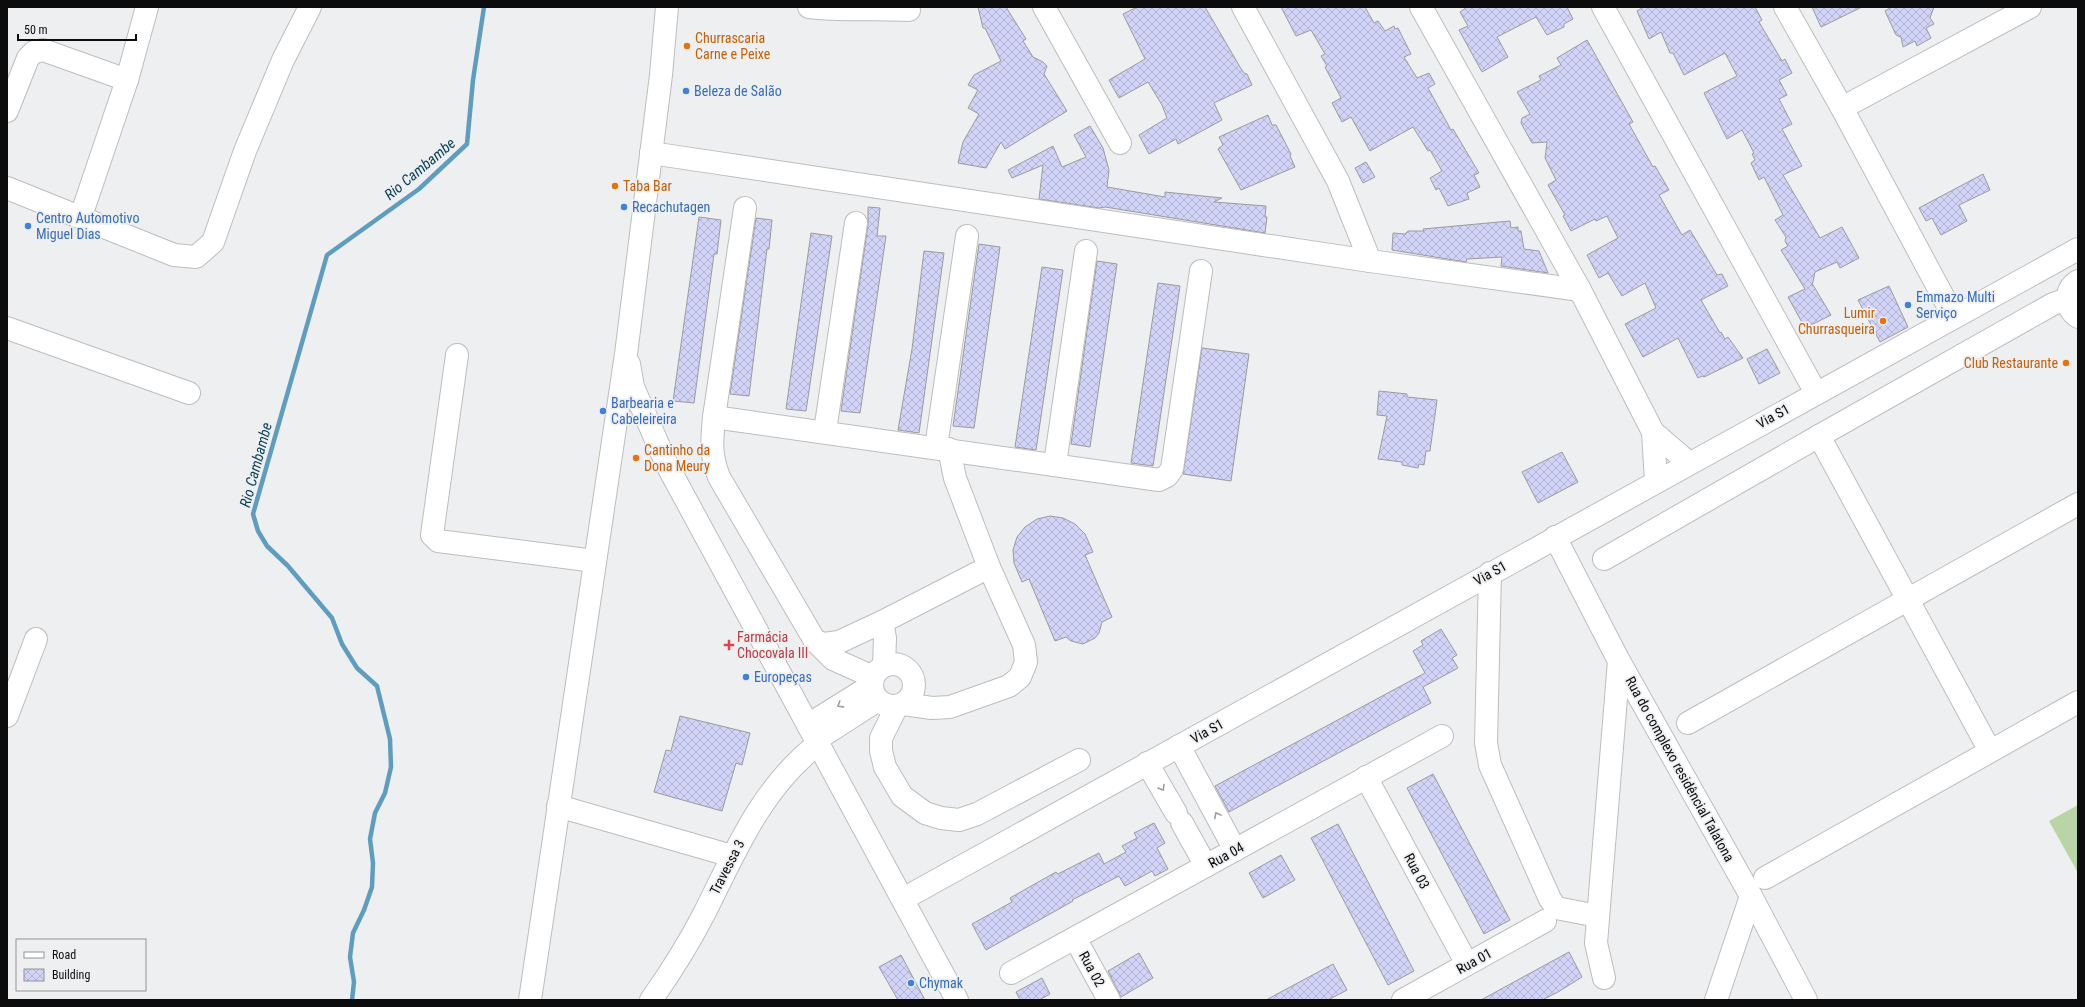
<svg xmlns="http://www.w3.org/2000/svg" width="2085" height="1007" font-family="'Roboto Condensed',sans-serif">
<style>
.park{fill:#b9d4a5}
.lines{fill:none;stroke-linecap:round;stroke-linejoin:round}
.stream{stroke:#5e9dc0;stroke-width:4.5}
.building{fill:url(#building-cross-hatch);stroke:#9b9b9d}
.minor-casing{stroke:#bdbdbf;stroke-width:24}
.minor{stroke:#fff;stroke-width:22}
.oneway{stroke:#9e9e9e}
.food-dot{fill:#e8710a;stroke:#eeeff1;stroke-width:1.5}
.shop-dot{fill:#3f7fe0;stroke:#eeeff1;stroke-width:1.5}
.health-dot{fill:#e0444e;stroke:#eeeff1;stroke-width:1.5}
.labels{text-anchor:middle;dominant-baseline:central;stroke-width:3.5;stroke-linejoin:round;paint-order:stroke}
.food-label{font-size:14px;fill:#c56008;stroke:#eeeff1;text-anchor:start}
.shop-label{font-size:14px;fill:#366cbe;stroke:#eeeff1;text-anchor:start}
.street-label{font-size:14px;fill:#0c0c0c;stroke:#eeeff1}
.health-label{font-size:14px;fill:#be3a42;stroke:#eeeff1;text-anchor:start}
.water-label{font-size:15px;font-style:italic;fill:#0a4059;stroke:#eeeff1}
</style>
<defs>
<pattern id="building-cross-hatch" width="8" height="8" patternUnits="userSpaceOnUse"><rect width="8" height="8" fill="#d1d3f7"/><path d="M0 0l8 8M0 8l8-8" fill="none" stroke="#b2b4d3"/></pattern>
</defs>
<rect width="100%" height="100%" fill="#eeeff1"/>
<path class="park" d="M2078 805V873L2049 821Z"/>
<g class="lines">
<path class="stream" d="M352 1000 354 982 350 957 353 933 364 910 372 887 373 863 370 839 375 813 385 793 391 767 390 739 377 686 357 668 342 644 332 618 288 566 267 546 258 531 253 514 327 255 419 189 467 144 473 80 484 7"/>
</g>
<g class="building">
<path d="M978 7H1006L1026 39 1023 41 1033 57 1043 62 1047 66 1044 74 1067 111 1005 149 1001 142 986 168 958 163 963 142 979 114 968 108 978 90 968 85 974 75 1001 61 985 28H983Z"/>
<path d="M1137 7H1205L1240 67 1244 73 1247 74 1252 85 1214 103 1222 120 1178 144 1176 139 1149 154 1139 135 1167 118 1162 105 1148 82 1119 98 1109 80 1145 59 1123 14Z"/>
<path d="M1281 7H1365L1374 23 1378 21 1385 31 1394 26 1395 29 1398 28 1411 54 1404 57 1417 78 1429 73 1435 84 1428 88 1451 130 1453 129 1479 173 1474 175 1480 187 1467 193 1469 199 1448 206 1439 188 1436 190 1430 178 1442 171 1430 150 1428 151 1413 127 1370 151 1351 117 1342 122 1332 103 1341 98 1325 67 1327 66 1321 56 1325 54 1311 30 1296 36Z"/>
<path d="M1467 7H1567L1573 19 1564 24V27L1547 35 1536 17 1497 37 1508 57 1482 72 1459 30 1468 26 1460 12Z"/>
<path d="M1644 7H1755L1762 20 1759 22 1782 61 1785 59 1792 73 1779 80 1787 95 1779 99 1792 124 1782 129 1802 166 1783 175 1820 238 1842 227 1859 258 1840 268 1837 262 1815 272 1812 286 1813 285 1831 315 1805 328 1788 297 1805 289 1781 250 1788 246 1785 241 1786 237 1775 220 1783 215 1764 177 1759 180 1751 163 1755 160 1752 154 1754 153 1742 130 1727 139 1704 93 1737 76 1725 53 1684 75 1673 53H1670L1661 32 1649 39 1637 11Z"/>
<path d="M1812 7H1862L1821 27Z"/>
<path d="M1892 7H1934L1930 18 1934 24 1926 28 1931 38 1917 46 1915 41 1903 47 1901 37 1896 35 1885 11Z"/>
<path d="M1587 40 1633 122 1629 124 1653 167 1655 166 1669 190 1659 195 1682 235 1690 230 1717 275 1722 274 1728 286 1701 300 1720 333 1721 332 1725 339 1728 337 1743 358 1704 377 1702 376 1698 378 1678 338 1643 357 1625 324 1656 308 1645 283 1622 296 1608 273 1599 278 1587 255 1618 238 1607 216 1596 221 1595 219 1571 231 1563 216 1565 215 1548 185 1556 180 1545 158 1547 142 1532 143 1521 123 1522 118 1530 114 1517 92 1541 80 1539 76 1561 65 1557 58Z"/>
<path d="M1268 115 1272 125H1276L1291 154 1290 156 1295 167 1241 190 1218 149 1223 145 1219 137Z"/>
<path d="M1090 126 1103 148 1109 170 1107 187 1165 197V192L1222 198 1214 202 1266 206 1265 217H1267L1265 233 1105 207 1099 208 1039 199 1043 165 1012 178 1008 170 1053 146 1062 167 1086 157 1074 135Z"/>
<path d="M1366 162 1375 177 1363 183 1355 168Z"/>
<path d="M1983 174 1990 190 1959 205 1967 221 1941 235 1932 218 1926 221 1919 208Z"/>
<path d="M868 207 880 208 877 236H886L860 413 841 411 868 225Z"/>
<path d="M699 217 721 220 717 254H714L694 403 673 401Z"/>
<path d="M756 218 772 220 769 249H767L749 396 730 394Z"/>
<path d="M1510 221 1511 228 1518 227V231H1521L1524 249 1539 251 1548 273 1501 266 1502 257 1467 259 1466 262 1392 250 1393 233 1405 234 1408 231H1424L1423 229Z"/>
<path d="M811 233 832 236 806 411 786 409Z"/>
<path d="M979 244 1000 247 974 428 953 426Z"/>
<path d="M924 251 944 253 919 433 898 430 912 349Z"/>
<path d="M1097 261 1117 264 1090 447 1071 444Z"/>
<path d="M1042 267 1063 270 1036 450 1015 447Z"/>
<path d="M1158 283 1180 286 1153 466 1131 463Z"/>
<path d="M1889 286 1908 327 1880 342 1858 300Z"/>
<path d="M1202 348 1249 354 1231 481 1183 474Z"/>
<path d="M1767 349 1780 373 1759 384 1747 359Z"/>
<path d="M1379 391 1407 394V397L1437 400 1430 451H1426L1424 465 1419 464 1418 468 1402 465V462L1378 459 1387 416 1377 415Z"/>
<path d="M1562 452 1578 482 1538 503 1522 472Z"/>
<path d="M1050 516 1063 518 1075 524 1085 534 1093 552 1085 555 1112 617 1102 622 1099 633 1095 638 1083 644 1071 641 1066 637 1055 641 1029 579 1022 582 1014 563 1013 550 1017 537 1025 527 1037 519Z"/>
<path d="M1441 629 1457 655 1452 658 1458 668 1423 687 1431 703 1229 812 1215 786 1425 673 1413 651 1423 645 1421 641Z"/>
<path d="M680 716 750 733 742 765 736 763 722 811 654 792 666 750 671 751Z"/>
<path d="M1433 774 1510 920 1484 934 1407 788Z"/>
<path d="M1154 823 1165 843 1157 848 1168 869 1155 876 1152 871 1125 886 1119 876 1072 900 1073 901 986 950 972 924 1012 902 1010 898 1056 872 1058 874 1099 853 1104 864 1126 852 1122 846 1137 838 1134 833Z"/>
<path d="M1338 824 1414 971 1388 985 1311 838Z"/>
<path d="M1281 855 1295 880 1263 898 1249 873Z"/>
<path d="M1569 952 1582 977 1558 992 1542 1000H1481Z"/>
<path d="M1139 953 1153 978 1121 997 1108 971Z"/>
<path d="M901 955 925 1000H898L879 967Z"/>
<path d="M1333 964 1347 990 1328 1000H1266Z"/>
<path d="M1042 978 1050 994 1039 1000H1020L1016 992Z"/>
</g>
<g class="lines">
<g class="minor-casing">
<g id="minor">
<path d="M809 7C843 11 875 8 909 10"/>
<path d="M1044 7 1120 143"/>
<path d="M1243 7 1338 181 1370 261"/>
<path d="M1421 7 1580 290 1653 432 1689 463"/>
<path d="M1603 7 1816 393"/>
<path d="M1785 7 1842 108 1954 317"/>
<path d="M1842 108 2030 7"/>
<path d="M7 111 28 58 34 52 43 50 127 80"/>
<path d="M651 153 1370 261 1580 290"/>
<path d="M7 188 174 255 196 257 213 242 245 151 283 60 310 7"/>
<path d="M745 208 714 417 1159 480 1167 476 1172 469 1201 271"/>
<path d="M81 216 127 80 147 7"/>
<path d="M2078 281C2064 290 2065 308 2078 317"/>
<path d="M7 328 189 393"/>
<path d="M457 355 432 535 438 541 595 561"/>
<path d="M629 364 633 387 667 465 957 1000"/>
<path d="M714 417C712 441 710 454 719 477L815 641 824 644 839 642 882 622 989 567"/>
<path d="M825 431 856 223"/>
<path d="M1653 432 1656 481"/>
<path d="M1819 436 1990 751"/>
<path d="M936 447 967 236"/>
<path d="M1055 464 1086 251"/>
<path d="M1555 537 1619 661 1751 896 1806 1000"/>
<path d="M1604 559 1819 436 2053 304 2067 299"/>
<path d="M1490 573 1486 743 1490 765 1550 899 1556 908 1598 916"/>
<path d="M882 622 885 638 884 666"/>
<path d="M815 641 833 659 873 677"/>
<circle cx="893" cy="685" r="21"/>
<path d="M903 704 932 708 950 707 1009 686 1020 677 1026 662 1024 645 989 567 955 478 949 449"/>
<path d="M897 706 881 738V751L885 767 902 796 925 813 941 818 959 820 977 814 1079 760"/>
<path d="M7 716 36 639"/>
<path d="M1688 723 2078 504"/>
<path d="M808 725 872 685"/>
<path d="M816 740 878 700"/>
<path d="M1179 746 1235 850"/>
<path d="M1147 763 1176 813"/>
<path d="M1366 777 1467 964"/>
<path d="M558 806 732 856"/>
<path d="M1182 823 1206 866"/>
<path d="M1765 878 2078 702"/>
<path d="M903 899 2078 249"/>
<path d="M1075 938 1109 1000"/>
<path d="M1011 973 1442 736"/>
<path d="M1604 978 1596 943 1619 661"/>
<path d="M530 1000 626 354 661 75 667 7"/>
<path d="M651 1000C671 972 689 943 705 912 736 850 762 787 818 744"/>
<path d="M1403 1000 1545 921"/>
<path d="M1716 1000 1751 896"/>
</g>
</g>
<use href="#minor" class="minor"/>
</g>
<defs><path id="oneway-chevron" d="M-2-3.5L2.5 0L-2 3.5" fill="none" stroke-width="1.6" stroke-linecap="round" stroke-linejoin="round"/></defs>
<g class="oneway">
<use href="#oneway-chevron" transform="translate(840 705) rotate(148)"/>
<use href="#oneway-chevron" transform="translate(1162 788) rotate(59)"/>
<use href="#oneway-chevron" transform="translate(1217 815) rotate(-118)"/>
</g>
<g class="food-dot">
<circle cx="687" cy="46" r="4"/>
<circle cx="615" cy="186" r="4"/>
<circle cx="1883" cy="321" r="4"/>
<circle cx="2066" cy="363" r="4"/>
<circle cx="636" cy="458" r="4"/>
</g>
<g class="shop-dot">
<circle cx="686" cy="91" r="4"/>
<circle cx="624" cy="207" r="4"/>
<circle cx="28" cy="226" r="4"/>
<circle cx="1908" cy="305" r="4"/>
<circle cx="603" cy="411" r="4"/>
<circle cx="746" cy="677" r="4"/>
<circle cx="911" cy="983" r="4"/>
</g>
<path class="health-dot" d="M727 639h4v4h4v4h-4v4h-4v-4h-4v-4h4z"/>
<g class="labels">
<g class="food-label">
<text x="695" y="38">Churrascaria<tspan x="695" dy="16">Carne e Peixe</tspan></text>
<text x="623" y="186">Taba Bar</text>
<text x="1875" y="313" text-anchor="end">Lumir<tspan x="1875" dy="16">Churrasqueira</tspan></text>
<text x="2058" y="363" text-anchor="end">Club Restaurante</text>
<text x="644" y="450">Cantinho da<tspan x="644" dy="16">Dona Meury</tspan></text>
</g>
<g class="shop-label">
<text x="694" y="91">Beleza de Salão</text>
<text x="632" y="207">Recachutagen</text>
<text x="36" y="218">Centro Automotivo<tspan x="36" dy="16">Miguel Dias</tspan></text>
<text x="1916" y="297">Emmazo Multi<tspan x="1916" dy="16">Serviço</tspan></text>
<text x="611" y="403">Barbearia e<tspan x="611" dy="16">Cabeleireira</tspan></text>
<text x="754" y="677">Europeças</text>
<text x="919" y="983">Chymak</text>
</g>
<g class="street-label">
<text transform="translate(1773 416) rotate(-29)">Via S1</text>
<text transform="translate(1490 573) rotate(-29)">Via S1</text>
<text transform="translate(1207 731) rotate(-29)">Via S1</text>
<text transform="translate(1680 769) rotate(61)">Rua do complexo residêncial Talatona</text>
<text transform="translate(1226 855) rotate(-29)">Rua 04</text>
<text transform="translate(727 867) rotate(-63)">Travessa 3</text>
<text transform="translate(1417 871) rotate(62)">Rua 03</text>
<text transform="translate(1474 961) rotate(-29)">Rua 01</text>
<text transform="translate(1092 969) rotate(61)">Rua 02</text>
</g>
<g class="health-label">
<text x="737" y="637">Farmácia<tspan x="737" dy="16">Chocovala III</tspan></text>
</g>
<g class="water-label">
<text transform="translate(420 169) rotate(-40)">Rio Cambambe</text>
<text transform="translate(256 465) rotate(-75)">Rio Cambambe</text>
</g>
</g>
<rect width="2085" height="1007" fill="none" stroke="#0c0c0c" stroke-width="16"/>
<rect x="16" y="939" width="130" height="52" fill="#eeeff1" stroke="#949495"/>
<rect x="24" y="952" width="20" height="6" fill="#ffffff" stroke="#949495"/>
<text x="52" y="959" font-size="12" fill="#0c0c0c">Road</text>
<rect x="24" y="969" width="20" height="12" fill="url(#building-cross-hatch)" stroke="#949495"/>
<text x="52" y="979" font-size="12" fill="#0c0c0c">Building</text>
<path d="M18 34v6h118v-6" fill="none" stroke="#0c0c0c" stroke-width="2"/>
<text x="24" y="34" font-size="12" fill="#0c0c0c" stroke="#eeeff1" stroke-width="3" paint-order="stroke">50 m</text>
</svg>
